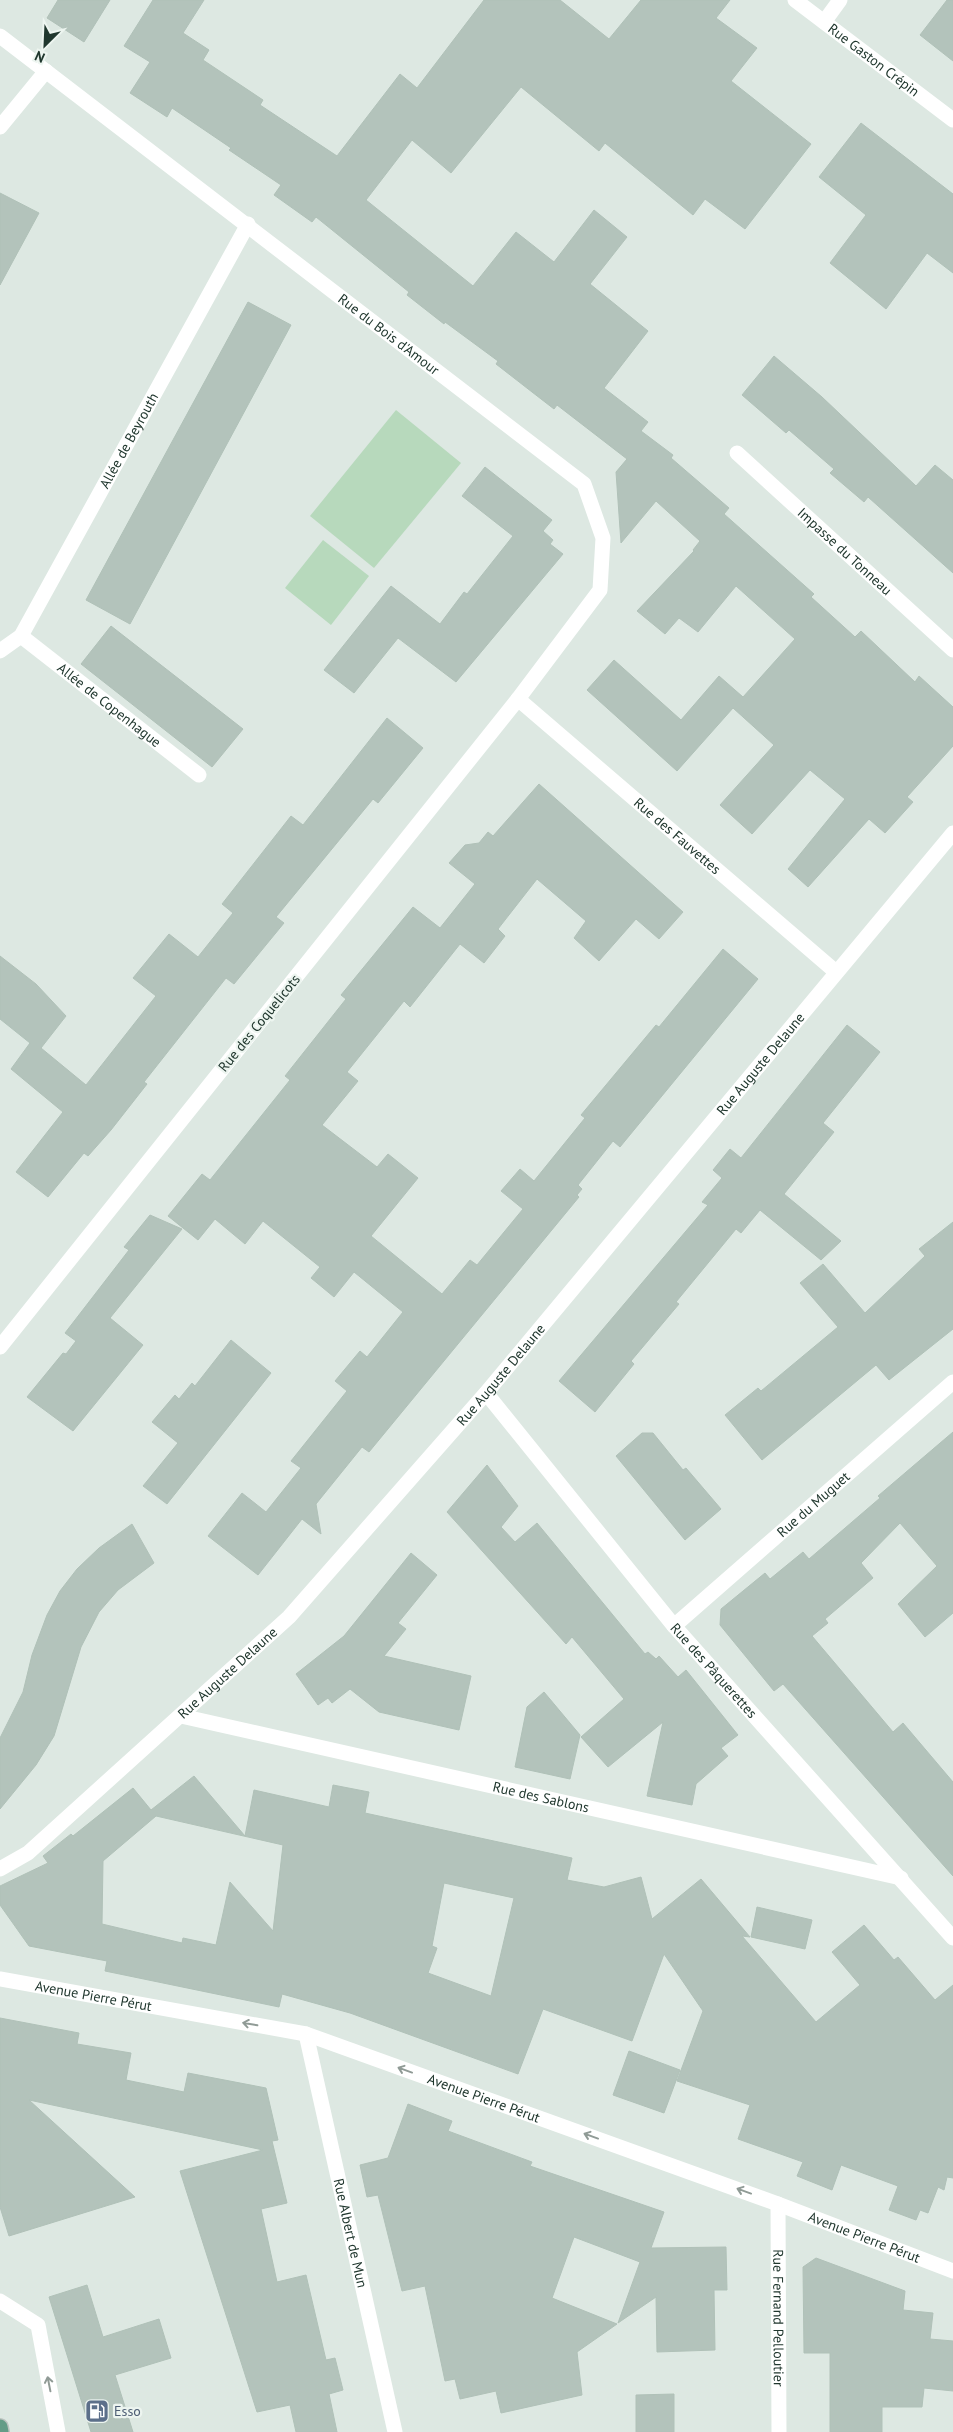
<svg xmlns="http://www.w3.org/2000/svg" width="953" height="2432" font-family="'PT Sans',sans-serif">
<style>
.green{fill:#b7d9bc}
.building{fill:#b3c3bb;stroke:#b0c1b8;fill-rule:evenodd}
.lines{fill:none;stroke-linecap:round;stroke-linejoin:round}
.primary-casing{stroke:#bcc3c0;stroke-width:18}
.service{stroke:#fff;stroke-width:15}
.minor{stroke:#fff;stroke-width:15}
.primary{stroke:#649c87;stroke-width:15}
.oneway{stroke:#909b96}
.labels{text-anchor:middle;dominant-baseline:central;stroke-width:4.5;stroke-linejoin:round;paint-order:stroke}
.street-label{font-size:14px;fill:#20372e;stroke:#edf5f0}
.service-label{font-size:14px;fill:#4e5e75;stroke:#edf5f0;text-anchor:start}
</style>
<rect width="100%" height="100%" fill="#dde8e2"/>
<g class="green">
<path d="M396 410 461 463 374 568 310 516Z"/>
<path d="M323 540 369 576 331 625 285 588Z"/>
</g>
<g class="building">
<path d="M58 0H110L84 42 47 18Z"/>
<path d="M153 0H204L183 33 209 50 203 60 263 100 260 105 337 156 400 74 417 88 484 0H560L609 39 641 0H730L716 18 757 48 731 81 811 144 745 229 705 199 693 215 605 143 599 151 521 87 451 173 412 140 366 200 473 286 516 232 554 262 594 210 627 237 590 284 648 331 604 388 648 422 641 431 673 455 671 458 729 508 724 514 814 594 811 597 855 637 861 631 915 682 919 676 953 707V746L907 797 913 802 885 833 869 819 808 887 788 869 845 799 810 770 752 834 720 805 774 745 733 708 677 771 587 690 614 660 681 720 719 676 743 697 795 639 736 586 698 632 679 618 665 634 637 611 694 551 693 550 700 541 656 501 621 543 616 472 627 459 557 405 554 409 532 392 496 364 498 361 445 322 444 324 407 295 409 292 316 217 312 222 274 195 281 185 229 150 231 148 172 108 167 117 130 93 150 62 124 46Z"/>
<path d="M947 0H953V61L920 35Z"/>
<path d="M861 123 953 194V273L927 253 886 309 830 263 866 215 819 177Z"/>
<path d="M0 193 39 213 0 285Z"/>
<path d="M248 302 291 325 130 624 86 600Z"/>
<path d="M774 356 822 397 916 486 935 465 953 480V573L868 497 864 502 830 473 834 469 789 430 786 433 742 395Z"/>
<path d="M485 467 552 520 543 531 553 540 550 544 563 554 456 682 398 638 354 693 324 670 391 586 440 624 464 592 467 594 513 536 462 496Z"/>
<path d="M111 626 243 729 212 767 81 664Z"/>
<path d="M387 718 423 748 378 803 373 799 276 917 284 923 234 984 226 978 144 1082 147 1084 111 1130 88 1156 84 1153 48 1197 16 1172 63 1112 11 1069 30 1043 0 1019V956L36 984 66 1016 41 1048 86 1085 156 996 133 978 169 934 198 957 233 913 222 904 291 816 303 825Z"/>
<path d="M539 784 683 912 659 939 636 919 599 961 574 938 586 921 537 879 498 929 505 936 484 963 460 944 410 1007 404 1001 347 1072 358 1081 322 1125 377 1167 388 1154 418 1178 371 1236 442 1294 470 1260 477 1265 523 1209 501 1191 520 1169 534 1181 585 1118 581 1115 656 1025 659 1027 723 949 758 979 620 1147 613 1141 578 1185 582 1189 577 1195 579 1197 369 1452 362 1447 316 1504 321 1534 302 1519 258 1575 208 1536 242 1493 266 1512 301 1468 291 1461 347 1391 335 1381 360 1351 367 1357 403 1312 354 1272 334 1297 311 1278 320 1267 263 1221 245 1244 215 1219 198 1240 168 1216 202 1174 210 1180 290 1080 285 1076 346 999 341 995 413 907 440 928 475 884 449 863 465 845 479 843 488 832 493 836Z"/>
<path d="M847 1025 880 1052 823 1123 834 1132 784 1194 841 1241 821 1260 760 1210 741 1233 736 1229 676 1302 679 1304 631 1361 634 1364 595 1412 559 1381 708 1205 702 1202 722 1178 713 1170 730 1149 741 1158Z"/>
<path d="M150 1215 182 1229 110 1318 143 1345 73 1431 27 1397 63 1353 66 1354 76 1341 65 1333 129 1250 124 1247Z"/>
<path d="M953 1222V1329L889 1380 876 1365 762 1460 725 1415 758 1388 761 1391 838 1327 800 1283 823 1264 865 1313 925 1256 919 1249Z"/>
<path d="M231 1340 271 1373 167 1504 143 1486 178 1443 152 1422 175 1395 179 1399 192 1383 195 1386Z"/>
<path d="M953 1432V1613L925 1637 898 1604 937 1566 900 1523 861 1563 873 1578 825 1619 828 1623 812 1636 893 1732 903 1723 953 1782V1876L783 1684 774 1691 720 1625 721 1609 765 1573 770 1579 803 1552 809 1559 880 1498 878 1496Z"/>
<path d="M642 1433H653L683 1470 686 1468 721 1509 685 1540 616 1456Z"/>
<path d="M487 1465 518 1506 501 1527 515 1542 537 1523 645 1654 648 1652 656 1659 659 1656 678 1677 686 1670 738 1735 721 1748 728 1756 696 1784 692 1805 647 1796 663 1722 608 1767 581 1737 624 1699 572 1637 566 1644 447 1512Z"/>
<path d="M132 1524 154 1563 118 1590 99 1612 81 1647 54 1736 36 1765 0 1809V1738L23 1692 32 1655 47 1615 60 1591 77 1569 99 1548Z"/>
<path d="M411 1553 437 1575 398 1623 406 1629 384 1656 471 1676 459 1730 379 1712 350 1689 332 1703 328 1698 318 1705 296 1674 344 1636Z"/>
<path d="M544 1692 580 1735 570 1779 515 1767 527 1707Z"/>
<path d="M194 1776 245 1836 254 1790 329 1807 333 1785 369 1792 365 1813 572 1858 567 1880 604 1887 641 1877 652 1919 701 1879 750 1937 742 1936 816 2022 860 1985 832 1952 864 1925 894 1960 898 1957 935 2000 953 1985V2178L947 2177 944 2190 938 2187 928 2213 920 2210 916 2220 889 2210 898 2186 841 2165 832 2190 797 2176 803 2162 738 2139 750 2105 677 2081 703 2011 664 1954 632 2041 543 2009 518 2074 350 2013 282 1994 279 2007 105 1971 107 1961 29 1946 0 1905V1886L48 1863 43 1856 71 1834 73 1836 133 1788 151 1810ZM156 1816 283 1845 273 1931 230 1882 216 1945 183 1938 182 1943 102 1924 103 1861ZM444 1883 514 1898 491 1996 428 1973 437 1948 432 1946Z"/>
<path d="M757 1907 812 1920 805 1949 751 1937Z"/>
<path d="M0 2018 79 2033 77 2044 131 2053 126 2080 184 2092 188 2073 266 2088 278 2140 272 2141 287 2203 261 2209 277 2282 306 2275 326 2360 335 2358 343 2390 329 2394 337 2432H296L290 2405 257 2412 180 2171 263 2150 29 2100 135 2197 9 2236 0 2207Z"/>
<path d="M629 2051 680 2070 664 2113 613 2095Z"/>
<path d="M408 2104 452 2121 448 2131 532 2162 530 2166 664 2212 651 2248 726 2247 727 2290H714L715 2350 657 2352 656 2297 618 2323 640 2262 574 2237 552 2298 617 2324 577 2352 582 2395 501 2413 496 2391 460 2399 455 2379 445 2381 425 2286 402 2291 378 2195 367 2197 360 2165 388 2158Z"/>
<path d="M816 2258 905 2291 903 2310 933 2313 930 2339 953 2341V2391L924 2388 922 2407H882V2432H830V2353H804L803 2267Z"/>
<path d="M87 2285 103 2337 159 2319 171 2358 115 2375 133 2432H91L49 2297Z"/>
<path d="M674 2394V2432H636V2395Z"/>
</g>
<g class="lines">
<g class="primary-casing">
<path id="primary" d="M0 2427 1 2432"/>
</g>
<path class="service" d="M0 2301 38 2325 58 2432"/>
<g class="minor">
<path id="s1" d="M795 0 953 120"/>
<path d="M824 22 840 0"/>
<path id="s2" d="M0 36 584 484 603 538 600 590 518 699 0 1347"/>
<path d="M0 127 46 71"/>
<path id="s3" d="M737 453 953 650"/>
<path id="s4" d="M21 636 199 775"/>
<path id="s5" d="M0 651 21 636 248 224"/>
<path id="s6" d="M518 699 836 972"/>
<path id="s7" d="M486 1393 674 1626 953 1938"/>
<path id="s8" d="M674 1626 953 1382"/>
<path id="s9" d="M181 1716 901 1878"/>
<path id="s10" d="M0 1869 28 1853 289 1617 486 1393 953 833"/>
<path id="s11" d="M0 1979 306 2034 778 2204 953 2271"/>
<path id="s12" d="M306 2034 395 2432"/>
<path id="s13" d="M778 2204 779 2432"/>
</g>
<use href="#primary" class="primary"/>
</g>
<defs><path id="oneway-shaft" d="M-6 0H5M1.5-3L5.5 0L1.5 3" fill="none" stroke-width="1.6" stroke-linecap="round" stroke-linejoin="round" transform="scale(1.25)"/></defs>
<g class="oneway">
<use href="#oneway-shaft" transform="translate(250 2024) rotate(-170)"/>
<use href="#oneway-shaft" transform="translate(405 2070) rotate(-160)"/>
<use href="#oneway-shaft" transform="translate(591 2136) rotate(-160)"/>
<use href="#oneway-shaft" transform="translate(744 2191) rotate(-160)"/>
<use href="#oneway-shaft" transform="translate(49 2384) rotate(-101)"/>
</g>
<defs>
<g id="fuel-square" transform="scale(1.25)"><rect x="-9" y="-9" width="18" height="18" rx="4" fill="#5c6f8a" stroke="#edf5f0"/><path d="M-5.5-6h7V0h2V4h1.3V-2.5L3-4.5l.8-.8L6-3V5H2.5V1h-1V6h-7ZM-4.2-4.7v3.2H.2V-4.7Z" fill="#fff"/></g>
</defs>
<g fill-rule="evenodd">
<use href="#fuel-square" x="97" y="2411"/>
</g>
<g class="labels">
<g class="street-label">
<text stroke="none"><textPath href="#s1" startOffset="99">Rue Gaston Crépin</textPath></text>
<text stroke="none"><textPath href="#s2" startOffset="490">Rue du Bois d'Amour</textPath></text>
<text stroke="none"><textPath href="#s5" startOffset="249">Allée de Beyrouth</textPath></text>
<text stroke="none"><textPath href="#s3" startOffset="146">Impasse du Tonneau</textPath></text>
<text stroke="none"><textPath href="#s4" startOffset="112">Allée de Copenhague</textPath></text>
<text stroke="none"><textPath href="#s6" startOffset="210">Rue des Fauvettes</textPath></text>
<text transform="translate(259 1023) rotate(-51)">Rue des Coquelicots</text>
<text stroke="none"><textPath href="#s10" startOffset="1111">Rue Auguste Delaune</textPath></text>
<text stroke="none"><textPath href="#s10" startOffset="706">Rue Auguste Delaune</textPath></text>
<text stroke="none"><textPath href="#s8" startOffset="185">Rue du Muguet</textPath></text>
<text stroke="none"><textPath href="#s7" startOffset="359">Rue des Pâquerettes</textPath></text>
<text stroke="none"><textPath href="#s10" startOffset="301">Rue Auguste Delaune</textPath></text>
<text stroke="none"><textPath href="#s9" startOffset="369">Rue des Sablons</textPath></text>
<text stroke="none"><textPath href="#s11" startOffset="95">Avenue Pierre Pérut</textPath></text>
<text stroke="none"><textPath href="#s11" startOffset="500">Avenue Pierre Pérut</textPath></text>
<text stroke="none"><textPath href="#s12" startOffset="204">Rue Albert de Mun</textPath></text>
<text stroke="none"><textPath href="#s11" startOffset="905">Avenue Pierre Pérut</textPath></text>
<text stroke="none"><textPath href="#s13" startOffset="114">Rue Fernand Pelloutier</textPath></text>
</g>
<g class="service-label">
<text x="114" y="2411">Esso</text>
</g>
</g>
<g transform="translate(45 45) rotate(204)" stroke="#edf5f0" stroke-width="4" paint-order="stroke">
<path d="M0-4L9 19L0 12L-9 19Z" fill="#20372e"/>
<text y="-8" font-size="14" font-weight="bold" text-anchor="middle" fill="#20372e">N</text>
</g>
</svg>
